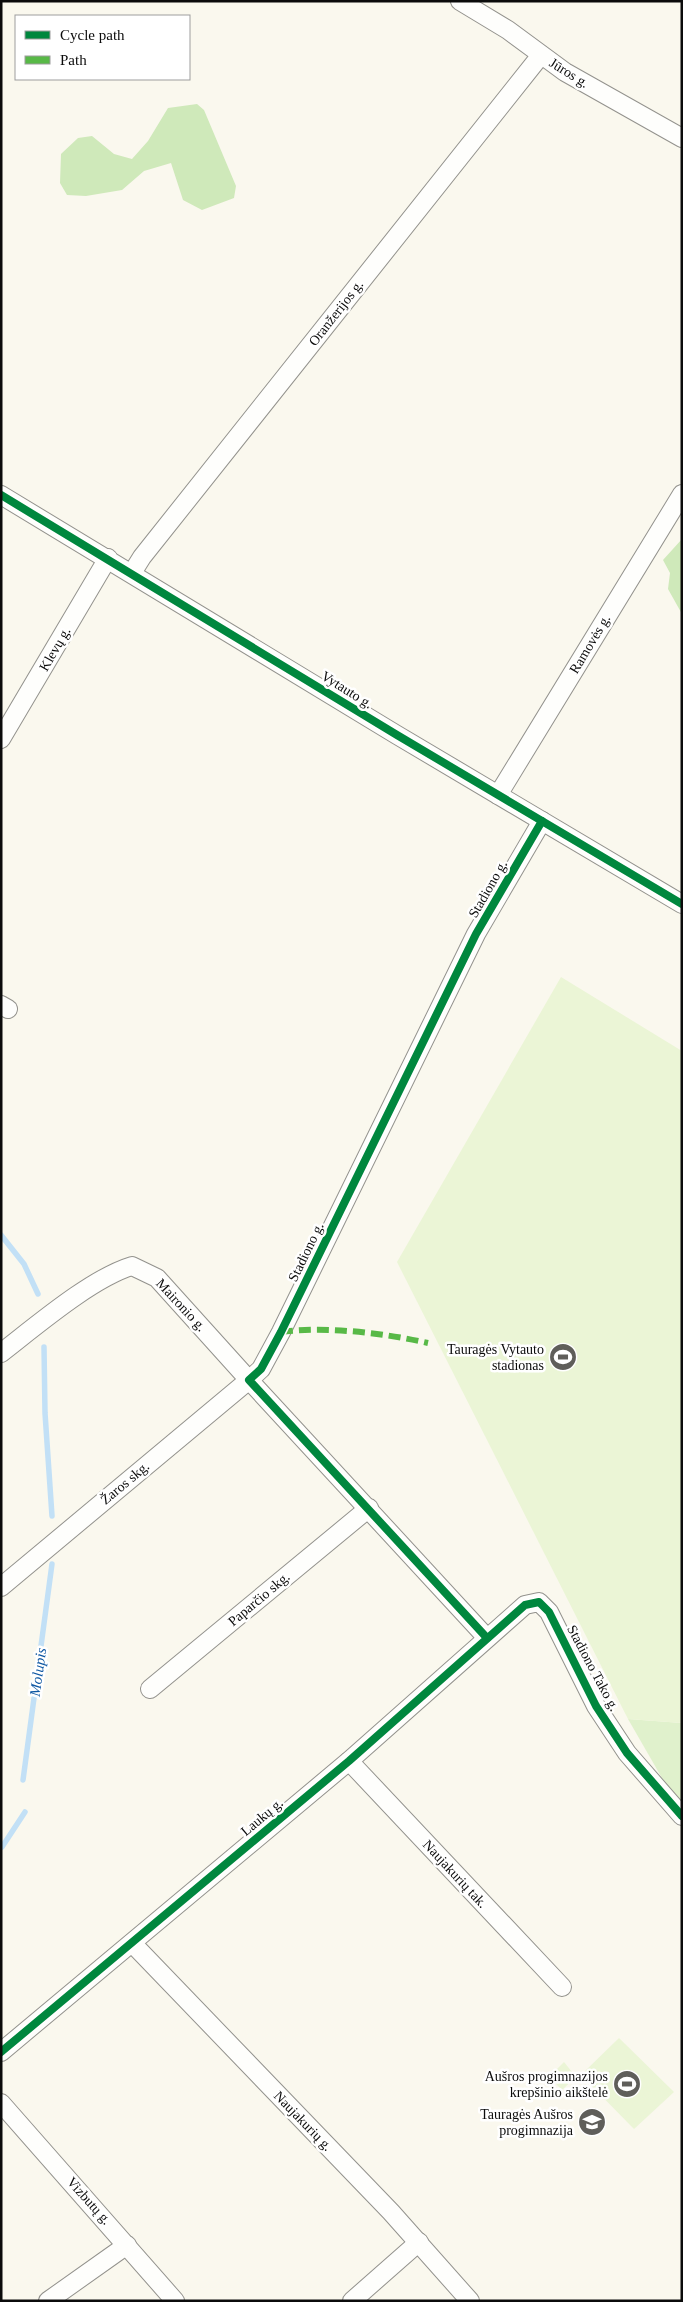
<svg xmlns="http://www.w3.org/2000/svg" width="683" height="2302" font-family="'Times New Roman',serif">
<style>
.green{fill:#e0f1cc}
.forest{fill:#cfe9ba}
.pitch{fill:#ebf5d6}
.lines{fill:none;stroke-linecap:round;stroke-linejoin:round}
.stream{stroke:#c2e0f6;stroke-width:5.5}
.street-casing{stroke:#93928d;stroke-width:20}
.street{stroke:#fefefc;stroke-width:18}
.quiet{stroke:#58b947;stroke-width:6;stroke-dasharray:12 6;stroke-linecap:butt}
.cycleway-casing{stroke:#fff;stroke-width:11}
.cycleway{stroke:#00873e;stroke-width:8}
.labels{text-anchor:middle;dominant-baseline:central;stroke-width:5;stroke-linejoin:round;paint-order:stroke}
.street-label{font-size:14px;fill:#0b0b0b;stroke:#fff}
.poi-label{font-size:14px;fill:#0b0b0b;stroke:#fff;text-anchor:end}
.water-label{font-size:15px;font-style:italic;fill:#0e57a3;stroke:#fff}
</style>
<rect width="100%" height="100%" fill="#faf8ee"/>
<path class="green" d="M628 1719 682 1723V1807L666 1785Z"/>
<g class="forest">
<path d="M197 104 204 110 236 186 234 198 202 210 183 200 171 163 144 171 122 190 86 196 67 195 60 183 61 154 78 138 92 136 114 154 132 159 148 141 168 108Z"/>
<path d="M682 539V614L668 589 670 573 663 560Z"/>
</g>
<g class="pitch">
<path d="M561 977 682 1051V1723L628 1719 397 1262Z"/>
<path d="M619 2038 674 2092 634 2129 581 2075Z"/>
<path d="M564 2062 576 2077 562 2090 549 2077Z"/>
</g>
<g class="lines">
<g class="stream">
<path d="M1 1235 24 1264 38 1294"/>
<path d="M44 1347 45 1413 52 1516"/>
<path d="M23 1780 52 1564"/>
<path d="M2 1847 25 1812"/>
</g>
<g class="street-casing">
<g id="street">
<path d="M460 1 508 30 565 72 682 138"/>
<path d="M1 495 397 735 682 904"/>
<path d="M132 573 142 557 541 55"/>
<path d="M1 739 108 558"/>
<path d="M498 795 682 494"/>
<path d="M1 1005 8 1009"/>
<path d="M1 1353C36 1326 92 1278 132 1266L157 1278 249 1380 1 1587"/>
<path d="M487 1638 249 1380 261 1369 281 1332 476 934 542 821"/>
<path d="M150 1689 369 1508"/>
<path d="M349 1761 562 1987"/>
<path d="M132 1943 391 2212 470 2301"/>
<path d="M1 2052 349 1761 525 1605 539 1602 549 1612 596 1706 627 1753 682 1816"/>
<path d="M1 2103 175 2301"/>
<path d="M48 2301 127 2245"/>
<path d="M352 2301 419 2242"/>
</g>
</g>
<use href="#street" class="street"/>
<path class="quiet" d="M281 1332C326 1326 383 1333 428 1343"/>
<g class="cycleway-casing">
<g id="cycleway">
<path d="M1 495 397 735 682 904"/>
<path d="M487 1638 249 1380 261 1369 281 1332 476 934 542 821"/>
<path d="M1 2052 349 1761 525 1605 539 1602 549 1612 596 1706 627 1753 682 1816"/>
</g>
</g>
<use href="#cycleway" class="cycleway"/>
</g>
<defs>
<g id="stadium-disc" transform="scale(1.4375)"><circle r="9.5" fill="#5f5e5a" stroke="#fff"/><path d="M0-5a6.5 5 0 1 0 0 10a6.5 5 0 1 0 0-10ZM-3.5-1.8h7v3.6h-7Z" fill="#fff"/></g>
<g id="school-disc" transform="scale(1.4375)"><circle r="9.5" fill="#5f5e5a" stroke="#fff"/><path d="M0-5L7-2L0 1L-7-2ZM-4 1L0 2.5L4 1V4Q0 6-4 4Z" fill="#fff"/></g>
</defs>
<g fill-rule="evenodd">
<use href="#stadium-disc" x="563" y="1357"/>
<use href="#stadium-disc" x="627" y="2084"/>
<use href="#school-disc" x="592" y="2122"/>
</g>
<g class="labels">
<g class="street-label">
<text transform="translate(569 73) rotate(32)">Jūros g.</text>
<text transform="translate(336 313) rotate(-52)">Oranžerijos g.</text>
<text transform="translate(590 644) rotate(-59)">Ramovės g.</text>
<text transform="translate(55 649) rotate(-60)">Klevų g.</text>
<text transform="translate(347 690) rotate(32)">Vytauto g.</text>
<text transform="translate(488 889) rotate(-60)">Stadiono g.</text>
<text transform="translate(306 1252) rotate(-64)">Stadiono g.</text>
<text transform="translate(181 1305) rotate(47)">Maironio g.</text>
<text transform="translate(125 1483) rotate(-40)">Žaros skg.</text>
<text transform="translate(259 1599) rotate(-40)">Paparčio skg.</text>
<text transform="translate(593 1668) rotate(62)">Stadiono Tako g.</text>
<text transform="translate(262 1817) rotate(-40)">Laukų g.</text>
<text transform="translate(455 1874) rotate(47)">Naujakurių tak.</text>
<text transform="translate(303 2121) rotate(46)">Naujakurių g.</text>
<text transform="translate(89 2201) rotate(48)">Vizbutų g.</text>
</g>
<g class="poi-label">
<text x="544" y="1349">Tauragės Vytauto<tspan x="544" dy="16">stadionas</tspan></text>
<text x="608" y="2076">Aušros progimnazijos<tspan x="608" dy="16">krepšinio aikštelė</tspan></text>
<text x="573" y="2114">Tauragės Aušros<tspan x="573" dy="16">progimnazija</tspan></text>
</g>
<g class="water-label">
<text transform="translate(38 1672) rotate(-82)">Molupis</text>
</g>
</g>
<rect width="683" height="2302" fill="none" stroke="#0b0b0b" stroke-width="5"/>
<rect x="15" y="15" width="175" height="65" fill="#ffffff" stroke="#9d9d9d"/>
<rect x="25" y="31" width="25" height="8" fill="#00873e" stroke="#9d9d9d"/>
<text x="60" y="40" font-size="15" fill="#0b0b0b">Cycle path</text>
<rect x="25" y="56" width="25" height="8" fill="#58b947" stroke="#9d9d9d"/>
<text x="60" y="65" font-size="15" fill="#0b0b0b">Path</text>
</svg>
